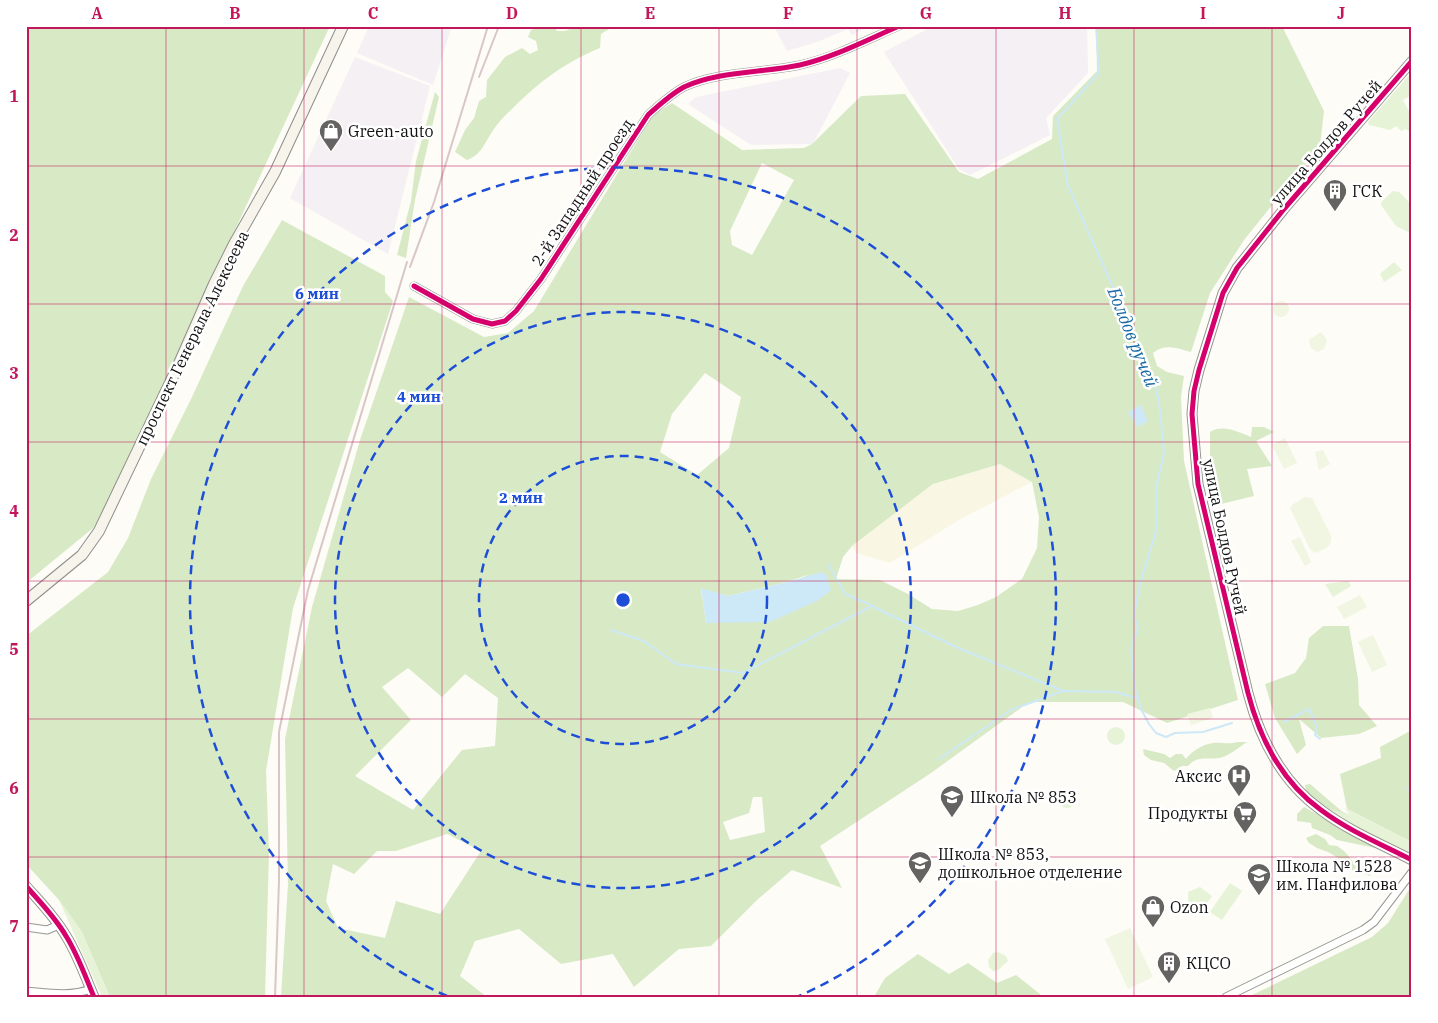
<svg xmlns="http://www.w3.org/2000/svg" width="1438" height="1023" font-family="'IBM Plex Serif',serif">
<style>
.industrial{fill:#f5f0f3}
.farmland{fill:#f9f7e4}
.green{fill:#e7f3d7}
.forest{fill:#d8eac5;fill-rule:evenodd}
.pitch{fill:#f0f6e1}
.water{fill:#cde8f7}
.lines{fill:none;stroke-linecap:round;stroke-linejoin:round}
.stream{stroke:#cde8f7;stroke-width:2}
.minor-casing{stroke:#979795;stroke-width:9}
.tertiary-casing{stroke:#979795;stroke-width:11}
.secondary-casing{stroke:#8e8d8b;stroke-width:12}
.minor{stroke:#fffffe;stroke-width:7}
.tertiary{stroke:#fffffe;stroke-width:9}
.secondary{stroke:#f6f4eb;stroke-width:10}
.rail{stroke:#d9c6c7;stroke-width:2}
.cycleway-casing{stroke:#fff;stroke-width:8}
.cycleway{stroke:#d6006c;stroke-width:5}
.grid{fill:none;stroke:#c2185b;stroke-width:1;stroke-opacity:0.55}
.ring{fill:none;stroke:#1d4ed8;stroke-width:2.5;stroke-dasharray:9 6}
.labels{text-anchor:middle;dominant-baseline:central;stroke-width:5;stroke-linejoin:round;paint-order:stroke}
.poi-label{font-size:16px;fill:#111;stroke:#fff;text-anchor:start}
.street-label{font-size:16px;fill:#111;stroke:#fff}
.water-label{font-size:18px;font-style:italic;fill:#1768a6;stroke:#fff}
.centre{fill:#1d4ed8;stroke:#fff;stroke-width:2.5}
.ring-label{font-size:15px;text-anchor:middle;font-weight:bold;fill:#1d4ed8;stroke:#fff;stroke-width:5;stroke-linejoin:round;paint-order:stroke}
.neatline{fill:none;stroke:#c2185b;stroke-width:2}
.grid-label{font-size:16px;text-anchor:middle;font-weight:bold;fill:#c2185b}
</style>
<rect width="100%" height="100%" fill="#fdfcf7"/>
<g class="industrial">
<path d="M369 26H452L433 85 357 53Z"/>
<path d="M774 26H869L852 35 848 29 817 42 787 51Z"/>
<path d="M933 26H1087L1088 73 1046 118 1050 135 970 175 959 169 884 52Z"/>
<path d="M355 57 430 86 388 254 290 198Z"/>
<path d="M840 68 850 73 813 144 751 145 688 104 696 97Z"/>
</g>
<path class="farmland" d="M1000 464 1032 482 959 520 890 563 856 553 852 546 933 484Z"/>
<g class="green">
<path d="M1412 72V95L1403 100 1412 117V133L1406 129 1401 131 1396 126 1390 130 1369 125 1368 122Z"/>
<path d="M1393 191 1399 192 1412 205V229L1408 232 1396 226 1381 205 1382 201Z"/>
<path d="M1394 262 1402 270 1384 282 1380 274Z"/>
<path d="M1348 581 1351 586 1333 597 1325 584Z"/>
<circle cx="1116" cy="736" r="9"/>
<circle cx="1067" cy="800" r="8"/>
<path d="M1325 807 1350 814 1344 808 1412 842V855C1383 841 1350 828 1325 807Z"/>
<path d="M1230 883 1242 891 1222 920 1210 912Z"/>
<path d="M1200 887 1212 896 1200 914 1188 906V892Z"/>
<path d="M59 900 82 932 110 997H102Z"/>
<path d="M998 952 1006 956 1008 961 998 970 993 971 989 967 988 960 993 953Z"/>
</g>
<g class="forest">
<path d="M26 26H330L98 524 26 583Z"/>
<path d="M542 26H554L557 31H565L577 26H614L601 34 600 48C564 63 540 81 512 109 505 115 497 124 492 132 484 144 481 155 467 160L455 152 465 130 474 118 479 101 486 97 487 80 505 57 522 48 530 54 538 50 536 41 528 37 531 30Z"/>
<path d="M1096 26H1282L1324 111 1320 146 1244 240 1210 293 1191 352C1177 348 1165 343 1153 353L1157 366 1167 372 1184 376 1181 397 1184 461 1238 700 1167 723 1123 702H1029L931 773 820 846 842 888 792 870 757 900 711 946 679 949 634 987 613 954 561 964 519 929 475 941 460 976 487 997H281L288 884 285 739 312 607 360 440 409 297 484 337 508 333 534 311 653 115 672 103 742 150 804 148 812 144 861 96 905 94 959 172 978 179 1052 139 1053 116 1097 71ZM762 163 794 180 752 255 732 245 730 231ZM705 373 741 397 729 448 697 475 660 452 672 414ZM1000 464 1032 482 1039 517 1037 548 1022 579 996 597 978 605 958 611 932 609 908 594 880 580 836 579 843 557 852 546 933 484ZM810 574 706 623 701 589 728 596 787 582ZM408 668 442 697 465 674 498 698 495 746 462 750 413 810 355 776 411 720 382 687ZM753 797H762L765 832 730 840 723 822 749 813ZM447 834 481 851 440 914 396 901 385 938 338 928 326 901 333 864 354 874 377 851H396Z"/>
<path d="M435 92 439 97 415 200 406 258 397 255 411 201 416 161Z"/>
<path d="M282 220 385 276V292L393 301 293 608 266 771 269 852 265 997H110L82 932 59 900 26 864V636L108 572 128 538 151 479 192 397 243 286Z"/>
<path d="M1252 427H1264L1274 432 1256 441 1272 466 1247 469 1254 496 1217 505 1210 459V432C1223 424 1238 432 1251 437Z"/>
<path d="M1323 626H1349L1358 679 1359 705 1377 726 1359 734 1321 738 1299 719 1306 745 1297 754 1275 718 1265 684 1295 673 1306 658 1309 638Z"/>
<path d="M1412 730V842L1347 809 1340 774 1381 758 1380 747Z"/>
<path d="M1237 742H1247C1239 747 1228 757 1219 758 1206 760 1198 755 1188 766H1182L1174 771 1164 763 1151 760 1144 755 1143 749 1164 754 1170 758 1176 754H1182L1186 759C1192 751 1203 744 1213 743 1222 742 1227 745 1237 742Z"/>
<path d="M1310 784 1345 814C1331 809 1307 803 1305 785Z"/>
<path d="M1304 807 1380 849 1337 840 1330 835 1312 828 1311 823 1297 821V814Z"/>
<path d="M1316 834 1325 839 1329 845 1337 846 1344 851 1356 865 1367 869 1371 876 1353 871 1345 862 1328 852 1317 848 1309 843 1306 838Z"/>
<path d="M1412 885V997H1248L1372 937 1388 923Z"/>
<path d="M918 954 949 974 968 963 997 983 1016 975 1040 994V997H874L885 978Z"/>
</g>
<g class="pitch">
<circle cx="1281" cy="309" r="8"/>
<path d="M1321 332 1327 340 1324 349 1317 352 1310 347 1309 340Z"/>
<path d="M1285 438 1297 463 1284 469 1272 445Z"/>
<path d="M1323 450 1330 464 1319 470 1315 452Z"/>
<path d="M1305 497 1312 498 1331 536C1333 547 1323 550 1314 553L1310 549 1290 508 1292 505Z"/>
<path d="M1300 537 1311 562 1305 566 1291 541Z"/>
<path d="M1360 595 1367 607 1344 619 1337 607Z"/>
<path d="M1373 635 1387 665 1372 672 1358 642Z"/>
<path d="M1210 708 1213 718 1191 725 1187 714Z"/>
<path d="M1130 928 1153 977 1128 989 1105 939Z"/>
</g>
<g class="water">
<path d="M1141 405 1148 421 1138 427 1128 412Z"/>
<path d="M822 572 827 576 831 590 817 601 770 622 706 623 701 588 728 596 787 582Z"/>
</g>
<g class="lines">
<g class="stream">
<path d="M1096 26 1099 73 1057 119 1068 186 1153 378 1159 402 1164 452 1156 489 1157 528 1140 584 1134 615 1138 628 1131 648 1135 689 1141 709 1149 724 1156 733 1166 737 1175 733 1203 732 1232 723"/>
<path d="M828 564 845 594 871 605"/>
<path d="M611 630 644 641 676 664 743 673 872 606 956 647 1063 691"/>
<path d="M1284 722 1309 709 1317 727 1315 735 1320 739"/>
<path d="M939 759 1011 710 1063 691 1115 692 1137 698"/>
<path d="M1407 789 1412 792"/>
</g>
<g class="minor-casing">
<g id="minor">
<path d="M414 286 473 319 492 324 505 321 516 311 541 279 648 115C659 105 671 94 684 87 718 71 763 73 800 65 834 57 867 40 899 26"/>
<path d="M26 927 47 930 59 925"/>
<path d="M26 991C49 993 69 997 91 989"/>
<path d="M1226 997 1363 930 1374 922 1412 872"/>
</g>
</g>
<g class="tertiary-casing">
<g id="tertiary">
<path d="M1412 61 1284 209 1237 268 1223 293 1199 370 1194 391 1192 414 1198 484 1248 693C1260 739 1282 782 1321 810 1349 831 1381 844 1412 860"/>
<path d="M26 886C40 902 55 917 66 936 78 955 85 976 94 997"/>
</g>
</g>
<g class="secondary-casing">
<path id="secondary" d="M26 601 82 555 99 531 177 368 214 284 234 244 275 172 343 26"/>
</g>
<use href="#minor" class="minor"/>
<use href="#tertiary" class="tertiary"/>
<use href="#secondary" class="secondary"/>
<g class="rail">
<path d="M479 77 499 26"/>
<path d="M410 267 434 202 488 26"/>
<path d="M275 997 279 881V732L308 590 407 262"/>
</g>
<g class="cycleway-casing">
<g id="cycleway">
<path d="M1412 61 1284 209 1237 268 1223 293 1199 370 1194 391 1192 414 1198 484 1248 693C1260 739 1282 782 1321 810 1349 831 1381 844 1412 860"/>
<path d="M414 286 473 319 492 324 505 321 516 311 541 279 648 115C659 105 671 94 684 87 718 71 763 73 800 65 834 57 867 40 899 26"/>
<path d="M26 886C40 902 55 917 66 936 78 955 85 976 94 997"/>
</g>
</g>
<use href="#cycleway" class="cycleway"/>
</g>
<path class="grid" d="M166 26V997M304 26V997M442 26V997M581 26V997M719 26V997M857 26V997M996 26V997M1134 26V997M1272 26V997M26 166H1412M26 304H1412M26 442H1412M26 581H1412M26 719H1412M26 857H1412"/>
<g class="ring">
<circle cx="623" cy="600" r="144"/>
<circle cx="623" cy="600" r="288"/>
<path d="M447 996A433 433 0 1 1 799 996"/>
</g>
<defs>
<g id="shop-pin" transform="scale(1.25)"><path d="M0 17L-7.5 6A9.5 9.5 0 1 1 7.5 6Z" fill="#646362" stroke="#fff"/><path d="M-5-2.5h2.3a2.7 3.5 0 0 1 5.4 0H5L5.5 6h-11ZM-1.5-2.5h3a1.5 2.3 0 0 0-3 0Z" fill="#fff"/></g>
<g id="building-pin" transform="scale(1.25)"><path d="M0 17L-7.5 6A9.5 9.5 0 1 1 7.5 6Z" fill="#646362" stroke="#fff"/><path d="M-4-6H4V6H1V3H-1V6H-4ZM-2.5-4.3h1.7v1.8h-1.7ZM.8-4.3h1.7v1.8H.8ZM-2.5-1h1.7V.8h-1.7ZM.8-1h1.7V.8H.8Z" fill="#fff"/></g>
<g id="hospital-pin" transform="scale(1.25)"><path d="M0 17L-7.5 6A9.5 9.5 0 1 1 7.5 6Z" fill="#646362" stroke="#fff"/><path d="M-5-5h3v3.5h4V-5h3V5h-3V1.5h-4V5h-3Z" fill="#fff"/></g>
<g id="school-pin" transform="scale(1.25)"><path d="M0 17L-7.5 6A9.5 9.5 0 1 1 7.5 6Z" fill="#646362" stroke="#fff"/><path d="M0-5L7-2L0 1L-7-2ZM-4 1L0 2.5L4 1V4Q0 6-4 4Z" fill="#fff"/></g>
<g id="supermarket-pin" transform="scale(1.25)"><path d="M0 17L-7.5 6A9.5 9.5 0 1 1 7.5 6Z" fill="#646362" stroke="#fff"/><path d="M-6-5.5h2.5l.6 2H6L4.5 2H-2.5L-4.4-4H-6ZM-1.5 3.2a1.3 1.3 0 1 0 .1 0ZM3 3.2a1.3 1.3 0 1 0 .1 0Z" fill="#fff"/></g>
</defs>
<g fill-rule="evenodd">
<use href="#shop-pin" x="331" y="131"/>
<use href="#building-pin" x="1335" y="191"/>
<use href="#hospital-pin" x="1239" y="776"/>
<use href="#school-pin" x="952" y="797"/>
<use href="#supermarket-pin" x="1245" y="813"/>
<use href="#school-pin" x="920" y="863"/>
<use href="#school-pin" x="1259" y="875"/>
<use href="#shop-pin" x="1153" y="907"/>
<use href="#building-pin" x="1169" y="963"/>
</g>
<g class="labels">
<g class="poi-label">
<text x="348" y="131">Green-auto</text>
<text x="1352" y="191">ГСК</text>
<text x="1222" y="776" text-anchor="end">Аксис</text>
<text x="970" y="797">Школа № 853</text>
<text x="1228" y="813" text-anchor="end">Продукты</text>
<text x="938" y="854">Школа № 853,<tspan x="938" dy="18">дошкольное отделение</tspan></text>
<text x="1276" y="866">Школа № 1528<tspan x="1276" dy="18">им. Панфилова</tspan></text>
<text x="1170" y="907">Ozon</text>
<text x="1186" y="963">КЦСО</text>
</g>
<g class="street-label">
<text transform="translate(1326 142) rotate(-49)">улица Болдов Ручей</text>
<text transform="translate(582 192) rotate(-57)">2-й Западный проезд</text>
<text transform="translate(192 338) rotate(-64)">проспект Генерала Алексеева</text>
<text transform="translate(1225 537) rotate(78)">улица Болдов Ручей</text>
</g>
<g class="water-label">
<text transform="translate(1133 337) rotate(68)">Болдов ручей</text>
</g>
</g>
<circle cx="623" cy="600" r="8" class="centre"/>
<g class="ring-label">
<text x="317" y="299">6 мин</text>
<text x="419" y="402">4 мин</text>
<text x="521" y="503">2 мин</text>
</g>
<rect width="1438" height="1023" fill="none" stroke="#ffffff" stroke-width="55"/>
<rect x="28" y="28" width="1382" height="968" class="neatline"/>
<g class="grid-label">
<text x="97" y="19">A</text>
<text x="235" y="19">B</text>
<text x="373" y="19">C</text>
<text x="512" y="19">D</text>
<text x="650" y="19">E</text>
<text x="788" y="19">F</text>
<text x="926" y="19">G</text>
<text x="1065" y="19">H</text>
<text x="1203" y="19">I</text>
<text x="1341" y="19">J</text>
<text x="14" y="102">1</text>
<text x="14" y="241">2</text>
<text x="14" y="379">3</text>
<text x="14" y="517">4</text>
<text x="14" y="655">5</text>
<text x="14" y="794">6</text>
<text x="14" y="932">7</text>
</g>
</svg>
